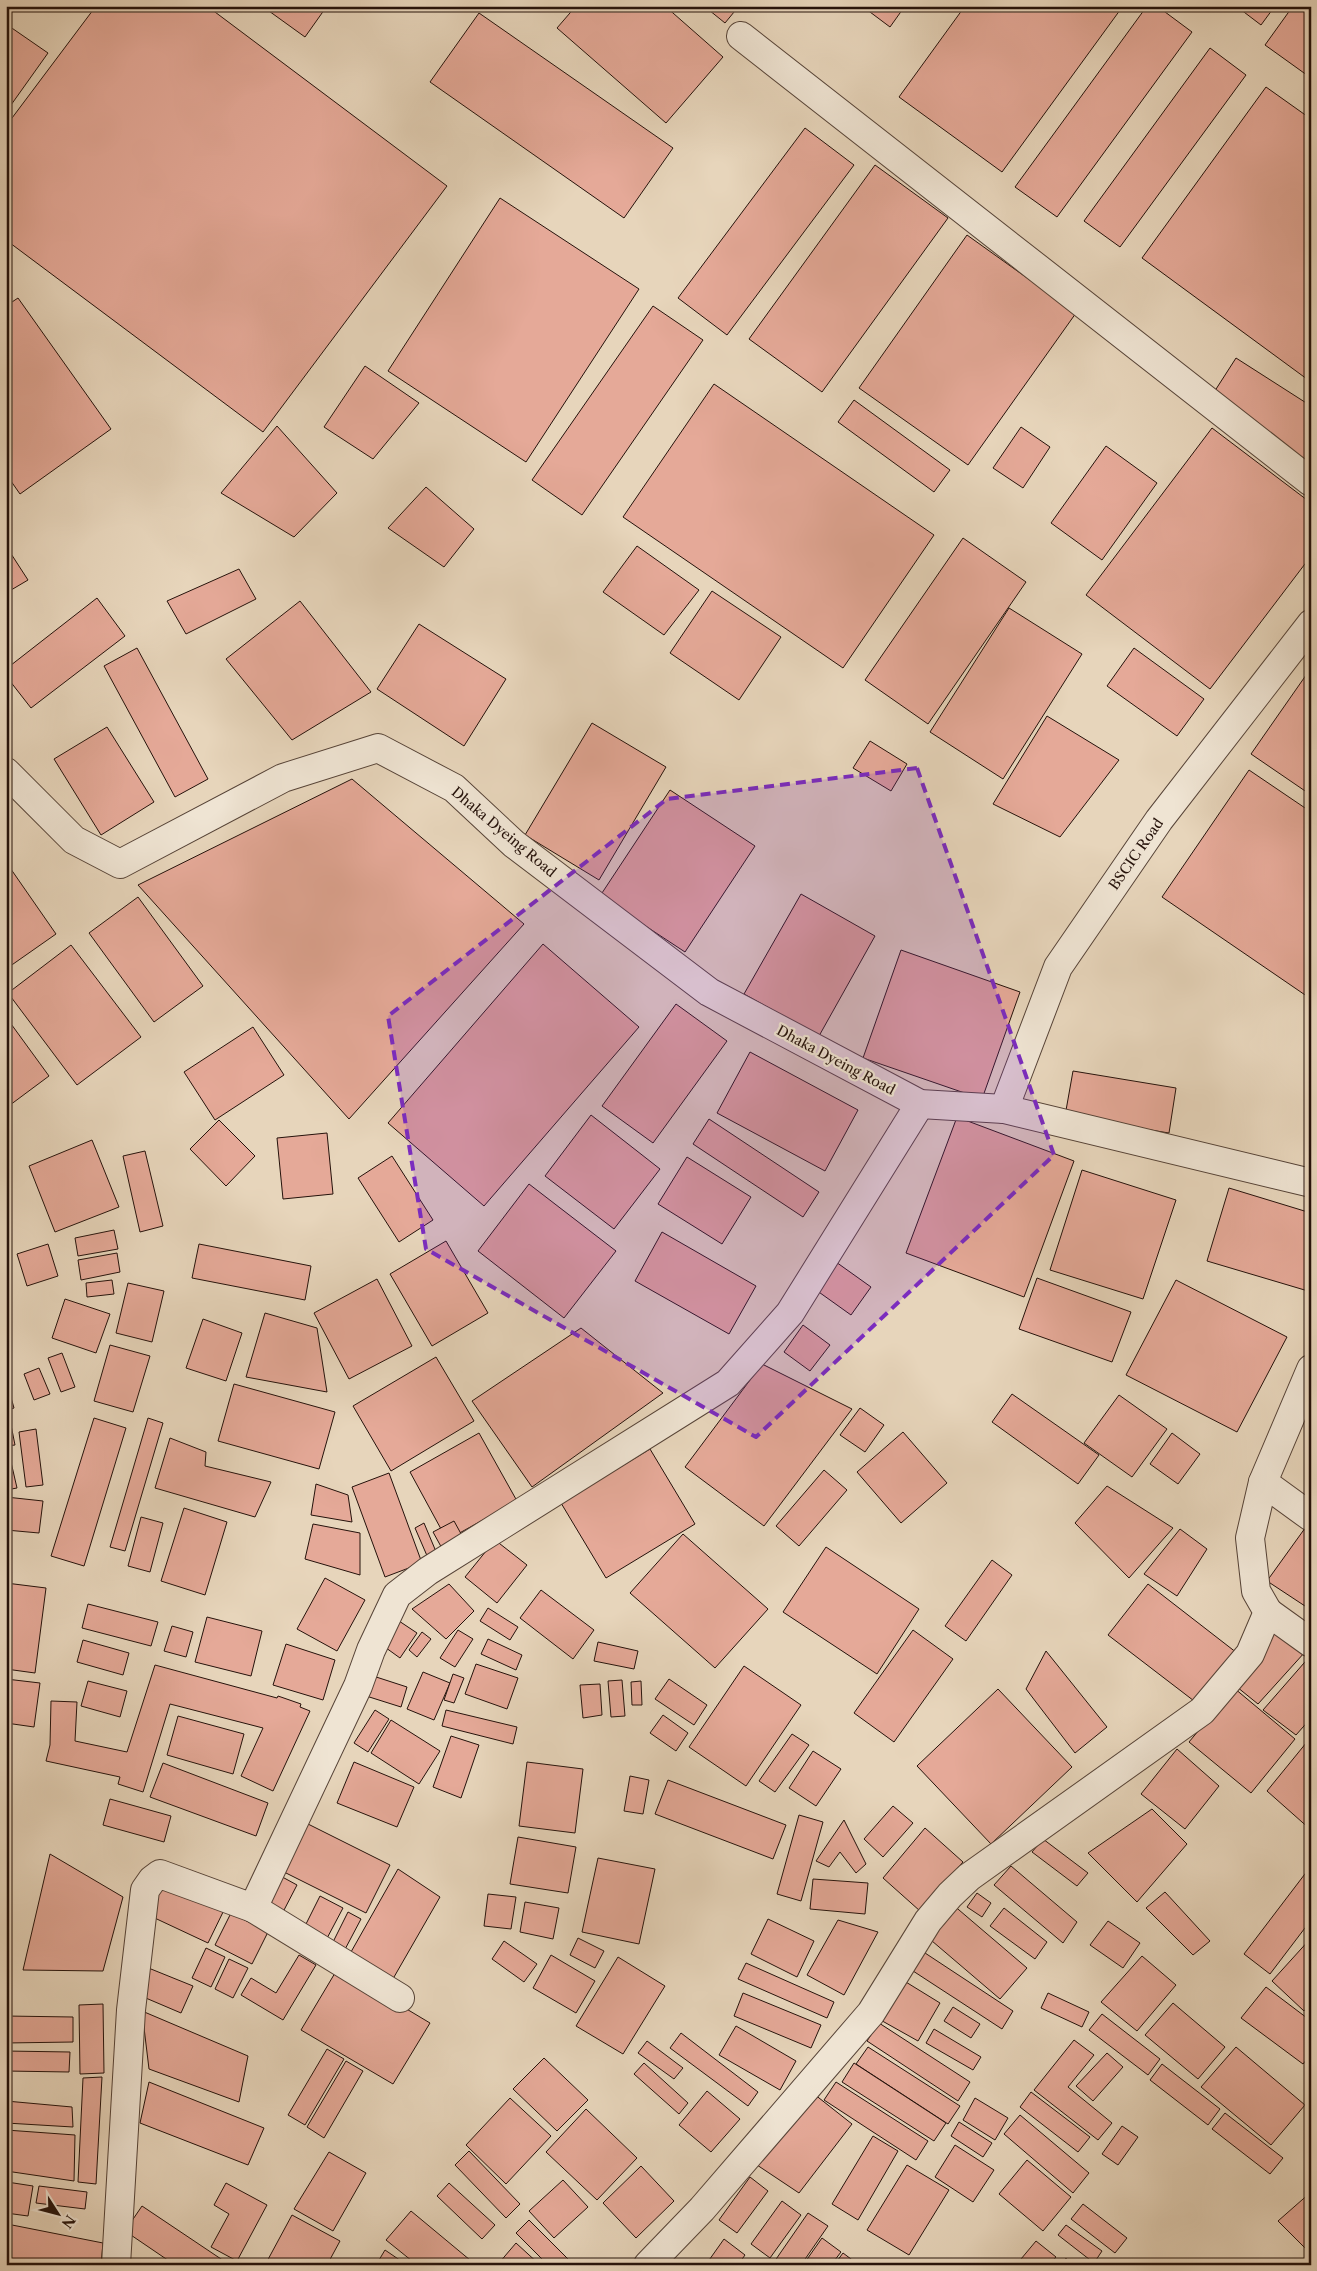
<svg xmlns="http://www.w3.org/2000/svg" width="1317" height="2271" font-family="'Libre Caslon Text',serif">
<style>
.building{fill:#e5a998;stroke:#25120b}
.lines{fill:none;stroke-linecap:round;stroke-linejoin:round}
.street-casing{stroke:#564337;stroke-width:30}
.street{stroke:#efe4d3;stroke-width:28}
.marked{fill:#7b2cbf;fill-opacity:0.2;stroke:#7b2cbf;stroke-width:4;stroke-dasharray:10 6;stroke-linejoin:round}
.labels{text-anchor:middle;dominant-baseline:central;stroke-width:4.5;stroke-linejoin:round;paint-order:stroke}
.street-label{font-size:14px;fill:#25120b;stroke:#efe4d3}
</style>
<rect width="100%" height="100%" fill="#e7d5bb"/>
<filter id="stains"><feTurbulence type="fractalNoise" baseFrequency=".004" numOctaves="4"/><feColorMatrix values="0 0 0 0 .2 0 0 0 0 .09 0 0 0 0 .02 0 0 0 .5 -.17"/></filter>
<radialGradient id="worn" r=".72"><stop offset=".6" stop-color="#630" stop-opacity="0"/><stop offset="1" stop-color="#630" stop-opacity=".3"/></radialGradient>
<g class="building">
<path d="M96 6H207L447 186 263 432 6 240V126Z"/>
<path d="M262 6H327L305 37Z"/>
<path d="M576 6H665L723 57 666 123 557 28Z"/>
<path d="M704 6H739L725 23Z"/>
<path d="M862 6H905L890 27Z"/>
<path d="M965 6H1123L1002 172 899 97Z"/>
<path d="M1147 6H1157L1192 32 1057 217 1015 187Z"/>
<path d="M1236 6H1275L1261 25Z"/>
<path d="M1293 6H1311V78L1265 45Z"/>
<path d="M479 13 673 148 624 218 430 82Z"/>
<path d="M6 24 48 53 6 112Z"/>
<path d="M1210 48 1246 75 1120 247 1084 221Z"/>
<path d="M1266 87 1311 119V382L1142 258Z"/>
<path d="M805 128 854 165 727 335 678 298Z"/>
<path d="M875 165 948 218 822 392 749 339Z"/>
<path d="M500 198 639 289 526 462 388 371Z"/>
<path d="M967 235 1076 313 968 465 859 388Z"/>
<path d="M18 298 111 429 20 494 6 474V306Z"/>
<path d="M653 306 703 340 582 515 532 480Z"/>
<path d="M1236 358 1311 406V465L1209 400Z"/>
<path d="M365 366 419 403 373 459 324 427Z"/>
<path d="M714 384 934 535 843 668 623 517Z"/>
<path d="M854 400 950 470 934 492 838 422Z"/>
<path d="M277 426 337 493 294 537 221 493Z"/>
<path d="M1021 427 1050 447 1023 488 993 468Z"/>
<path d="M1212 428 1311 503V556L1210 689 1086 595Z"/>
<path d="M1106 446 1157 483 1102 560 1051 523Z"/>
<path d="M426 487 474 529 444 567 388 528Z"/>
<path d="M963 538 1026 582 928 724 865 680Z"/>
<path d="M6 546 28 580 6 593Z"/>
<path d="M637 546 699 590 664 635 603 592Z"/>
<path d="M239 569 256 599 186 634 167 601Z"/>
<path d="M712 591 781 637 739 700 670 653Z"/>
<path d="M97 598 125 636 31 708 6 676V669Z"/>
<path d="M300 601 371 692 292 740 226 659Z"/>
<path d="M1009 608 1082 654 1003 779 930 732Z"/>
<path d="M419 624 506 679 464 746 377 689Z"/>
<path d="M137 648 208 779 175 797 104 666Z"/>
<path d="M1134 648 1204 699 1177 736 1107 686Z"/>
<path d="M1311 668V795L1251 754Z"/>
<path d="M1047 716 1119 760 1060 837 993 804Z"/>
<path d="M592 723 666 767 599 880 525 835Z"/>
<path d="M107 727 154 802 101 835 54 759Z"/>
<path d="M870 741 907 764 891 791 853 768Z"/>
<path d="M1249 770 1311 812V999L1162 897Z"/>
<path d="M352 779 524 924 349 1119 138 885Z"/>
<path d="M670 790 755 846 685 952 600 896Z"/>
<path d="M6 862 56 934 6 969Z"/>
<path d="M801 894 875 936 819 1036 744 994Z"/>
<path d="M138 897 203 986 154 1022 89 933Z"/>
<path d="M543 944 639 1027 484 1206 388 1123Z"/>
<path d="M71 945 141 1037 77 1085 8 993Z"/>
<path d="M901 950 1020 992 982 1099 863 1058Z"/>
<path d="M676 1004 727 1041 653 1143 602 1106Z"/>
<path d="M6 1017 49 1076 6 1108Z"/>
<path d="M253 1027 284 1075 215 1120 184 1072Z"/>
<path d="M750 1052 858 1110 825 1171 717 1113Z"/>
<path d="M1073 1071 1176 1088 1169 1133 1065 1116Z"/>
<path d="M591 1115 660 1169 614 1229 545 1176Z"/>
<path d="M957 1117 1074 1161 1024 1297 906 1253Z"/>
<path d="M709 1119 819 1192 803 1217 693 1144Z"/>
<path d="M219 1120 255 1156 226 1186 190 1149Z"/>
<path d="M327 1133 333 1194 283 1199 277 1138Z"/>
<path d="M92 1140 119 1207 55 1232 29 1166Z"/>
<path d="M145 1151 163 1226 140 1232 123 1156Z"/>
<path d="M392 1156 433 1220 399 1242 358 1178Z"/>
<path d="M687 1157 751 1197 722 1244 658 1204Z"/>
<path d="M1082 1170 1176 1200 1143 1299 1050 1270Z"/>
<path d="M529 1184 616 1251 564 1318 478 1251Z"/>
<path d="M1229 1188 1311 1213V1281L1308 1291 1207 1261Z"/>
<path d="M114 1230 118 1249 78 1256 75 1238Z"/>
<path d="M662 1232 756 1286 729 1334 635 1281Z"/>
<path d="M446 1241 488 1313 432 1346 390 1274Z"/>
<path d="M48 1244 58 1276 27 1286 17 1254Z"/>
<path d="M199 1244 311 1266 305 1300 192 1278Z"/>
<path d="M117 1253 120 1272 81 1280 78 1260Z"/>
<path d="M836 1262 871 1287 851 1315 816 1290Z"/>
<path d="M1037 1278 1131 1312 1112 1362 1019 1329Z"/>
<path d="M377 1279 412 1346 349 1379 314 1313Z"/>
<path d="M112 1280 114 1294 87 1297 86 1283Z"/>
<path d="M1176 1280 1287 1337 1237 1432 1126 1375Z"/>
<path d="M128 1283 164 1291 152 1342 116 1333Z"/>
<path d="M65 1299 110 1314 96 1353 52 1338Z"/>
<path d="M265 1313 317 1328 327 1392 246 1377Z"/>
<path d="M203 1319 242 1333 226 1381 186 1368Z"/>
<path d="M803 1325 830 1345 810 1371 784 1352Z"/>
<path d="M581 1328 663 1393 532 1487 472 1401Z"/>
<path d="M110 1345 150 1356 133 1412 94 1401Z"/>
<path d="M62 1353 75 1387 61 1392 48 1358Z"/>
<path d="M436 1357 474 1421 391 1471 353 1406Z"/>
<path d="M762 1364 852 1409 764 1526 685 1467Z"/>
<path d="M39 1368 50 1394 34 1400 24 1374Z"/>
<path d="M1311 1383V1423L1294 1414Z"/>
<path d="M234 1384 335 1412 319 1469 218 1441Z"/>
<path d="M8 1387 14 1408 6 1411V1388Z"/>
<path d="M1012 1394 1099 1455 1078 1484 992 1422Z"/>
<path d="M1119 1395 1167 1429 1132 1477 1084 1443Z"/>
<path d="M860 1408 884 1425 865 1452 840 1435Z"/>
<path d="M94 1418 126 1428 84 1566 51 1556Z"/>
<path d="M148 1418 163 1423 125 1551 110 1547Z"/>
<path d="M10 1420 15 1445 6 1446V1421Z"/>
<path d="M36 1429 43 1485 26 1487 19 1432Z"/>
<path d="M903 1432 947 1483 901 1523 857 1472Z"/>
<path d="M479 1433 517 1501 447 1540 410 1472Z"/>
<path d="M1172 1433 1200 1454 1178 1484 1150 1464Z"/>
<path d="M170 1438 206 1452 205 1466 271 1482 255 1517 155 1488Z"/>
<path d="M650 1449 695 1524 606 1578 561 1503Z"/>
<path d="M11 1462 17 1488 6 1490V1463Z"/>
<path d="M824 1470 847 1490 799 1546 776 1526Z"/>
<path d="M389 1473 422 1563 385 1577 352 1487Z"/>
<path d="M316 1484 348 1495 352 1522 311 1515Z"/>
<path d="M1107 1486 1173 1528 1129 1578 1075 1523Z"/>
<path d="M6 1497 43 1501 39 1533 6 1530Z"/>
<path d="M184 1508 227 1522 205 1595 161 1581Z"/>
<path d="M141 1517 163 1523 150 1572 128 1566Z"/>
<path d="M454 1521 465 1541 444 1552 433 1532Z"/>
<path d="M424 1523 437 1554 428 1558 415 1528Z"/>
<path d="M313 1524 360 1533V1575L305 1559Z"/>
<path d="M1308 1524 1311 1526V1605L1308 1608 1267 1581Z"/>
<path d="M1180 1529 1207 1549 1177 1596 1144 1574Z"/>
<path d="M683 1534 768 1609 715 1668 630 1593Z"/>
<path d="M495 1540 527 1565 497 1603 465 1577Z"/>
<path d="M826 1547 919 1609 877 1674 783 1612Z"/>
<path d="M992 1560 1012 1575 966 1641 945 1626Z"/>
<path d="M325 1578 365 1600 337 1651 297 1629Z"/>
<path d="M6 1583 46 1588 35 1673 6 1669Z"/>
<path d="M449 1584 474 1611 446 1639 412 1609Z"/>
<path d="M1148 1584 1237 1653 1198 1704 1108 1635Z"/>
<path d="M541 1590 594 1630 573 1659 520 1618Z"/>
<path d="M88 1604 158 1622 151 1646 82 1628Z"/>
<path d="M488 1608 518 1627 510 1640 480 1621Z"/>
<path d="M207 1617 262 1631 251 1676 195 1662Z"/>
<path d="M399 1621 417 1633 400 1658 382 1645Z"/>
<path d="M172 1626 193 1632 186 1657 164 1651Z"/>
<path d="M458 1630 473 1639 455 1667 440 1658Z"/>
<path d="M913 1630 953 1659 894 1742 854 1713Z"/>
<path d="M1274 1631 1305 1652 1258 1704 1237 1687Z"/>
<path d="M422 1632 431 1639 417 1657 409 1650Z"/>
<path d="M488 1639 522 1655 516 1670 481 1654Z"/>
<path d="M83 1640 129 1653 123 1675 77 1662Z"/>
<path d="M598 1642 638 1651 634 1669 594 1661Z"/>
<path d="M286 1644 335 1660 323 1700 273 1685Z"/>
<path d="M1046 1651 1107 1727 1075 1753 1026 1689Z"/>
<path d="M1311 1655V1718L1296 1735 1263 1710Z"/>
<path d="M476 1664 518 1678 507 1709 465 1694Z"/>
<path d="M155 1665 277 1698 278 1696 301 1704 300 1707 310 1711 273 1791 241 1776 263 1728 170 1704 143 1792 118 1784 120 1777 46 1761 50 1745 51 1701 77 1702 75 1741 127 1752Z"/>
<path d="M744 1666 801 1705 746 1786 689 1747Z"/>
<path d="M423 1672 450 1683 434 1720 407 1709Z"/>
<path d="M453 1674 464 1678 454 1703 444 1700Z"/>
<path d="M370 1675 407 1687 401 1707 363 1695Z"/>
<path d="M6 1679 40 1683 34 1727 6 1723Z"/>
<path d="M669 1679 707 1705 694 1725 655 1699Z"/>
<path d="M622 1680 625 1716 611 1717 608 1681Z"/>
<path d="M88 1681 127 1691 120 1717 81 1706Z"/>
<path d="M641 1681 642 1705H632L631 1682Z"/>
<path d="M600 1684 602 1715 583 1718 580 1685Z"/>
<path d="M1234 1688 1295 1739 1251 1793 1189 1742Z"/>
<path d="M998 1689 1072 1767 991 1844 917 1766Z"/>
<path d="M375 1710 389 1719 368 1752 354 1743Z"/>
<path d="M446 1710 517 1727 513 1744 442 1726Z"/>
<path d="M663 1715 688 1733 676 1751 650 1733Z"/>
<path d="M178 1716 244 1734 233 1774 167 1755Z"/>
<path d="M391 1720 440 1751 419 1784 371 1753Z"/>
<path d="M792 1734 809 1745 775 1792 759 1781Z"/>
<path d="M451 1736 479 1745 461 1798 433 1787Z"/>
<path d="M1311 1737V1830L1267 1791Z"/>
<path d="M1177 1749 1219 1786 1185 1829 1141 1794Z"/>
<path d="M813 1751 841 1769 816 1806 789 1788Z"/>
<path d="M354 1762 414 1787 397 1827 337 1803Z"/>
<path d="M527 1762 583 1769 575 1833 519 1826Z"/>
<path d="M163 1763 268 1803 256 1836 150 1797Z"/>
<path d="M630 1776 649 1780 643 1814 624 1811Z"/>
<path d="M668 1780 786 1825 773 1859 655 1814Z"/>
<path d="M110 1799 171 1816 164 1842 103 1825Z"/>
<path d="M893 1806 913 1823 883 1857 864 1839Z"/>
<path d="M1152 1809 1187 1844 1137 1902 1088 1853Z"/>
<path d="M799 1815 823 1822 801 1901 777 1894Z"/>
<path d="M298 1819 390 1865 366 1913 274 1867Z"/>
<path d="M844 1820 866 1864 856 1873 840 1852 829 1867 816 1861Z"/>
<path d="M925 1828 963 1862 920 1911 883 1878Z"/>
<path d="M518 1837 576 1847 568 1893 510 1884Z"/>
<path d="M1043 1839 1088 1873 1077 1886 1032 1852Z"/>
<path d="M50 1854 123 1897 103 1971 23 1970Z"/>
<path d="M598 1858 655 1869 639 1944 582 1932Z"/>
<path d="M1011 1866 1077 1922 1063 1943 994 1885Z"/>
<path d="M1311 1866V1920L1270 1974 1244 1954Z"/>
<path d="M398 1869 440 1897 390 1984 347 1959Z"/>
<path d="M275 1873 297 1885 283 1912 260 1901Z"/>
<path d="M813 1879 868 1883 865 1914 810 1909Z"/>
<path d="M161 1882 225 1908 208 1943 144 1913Z"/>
<path d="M1165 1892 1210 1941 1193 1955 1146 1908Z"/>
<path d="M977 1893 991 1903 982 1917 967 1907Z"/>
<path d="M488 1894 516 1897 511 1929 484 1926Z"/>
<path d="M320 1896 343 1908 325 1942 303 1930Z"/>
<path d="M525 1902 559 1908 553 1939 520 1932Z"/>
<path d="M952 1904 1027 1968 1000 1999 925 1935Z"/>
<path d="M1004 1908 1047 1942 1035 1959 990 1926Z"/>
<path d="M348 1912 361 1919 342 1955 330 1948Z"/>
<path d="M231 1913 268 1932 252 1964 215 1945Z"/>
<path d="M768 1919 814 1941 797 1977 751 1954Z"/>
<path d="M838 1920 878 1932 844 1995 807 1975Z"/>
<path d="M1108 1921 1140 1943 1123 1968 1090 1945Z"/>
<path d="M578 1938 604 1951 595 1968 570 1955Z"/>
<path d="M1311 1938V2003L1304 2011 1272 1981Z"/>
<path d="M504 1941 537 1964 524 1982 492 1959Z"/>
<path d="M206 1948 225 1957 211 1987 192 1978Z"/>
<path d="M922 1951 1013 2011 1002 2029 910 1969Z"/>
<path d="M299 1955 316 1965 283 2020 241 1995 251 1978 276 1993Z"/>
<path d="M551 1955 595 1981 576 2013 533 1988Z"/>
<path d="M1142 1956 1176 1985 1137 2031 1101 2002Z"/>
<path d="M618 1957 665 1986 623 2054 576 2026Z"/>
<path d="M229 1959 248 1968 233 1998 215 1989Z"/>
<path d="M746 1963 834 2002 827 2018 738 1979Z"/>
<path d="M146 1967 193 1986 181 2013 134 1993Z"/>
<path d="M338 1968 430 2023 393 2084 301 2030Z"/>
<path d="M901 1979 940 2003 918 2041 877 2018Z"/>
<path d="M1266 1987 1311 2021V2054L1303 2064 1241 2018Z"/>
<path d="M743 1993 821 2025 811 2048 734 2016Z"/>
<path d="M1048 1993 1089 2012 1082 2027 1041 2008Z"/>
<path d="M1173 2003 1225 2047 1198 2079 1145 2035Z"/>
<path d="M103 2004 104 2073 80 2074 79 2005Z"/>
<path d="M953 2007 980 2024 971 2038 944 2021Z"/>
<path d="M142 2011 248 2056 239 2102 149 2069Z"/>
<path d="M1102 2014 1160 2059 1148 2075 1089 2030Z"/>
<path d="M6 2016 73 2017V2042L6 2043Z"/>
<path d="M879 2023 970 2082 958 2101 867 2041Z"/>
<path d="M736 2026 796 2061 780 2090 719 2055Z"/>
<path d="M934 2029 981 2057 973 2070 926 2043Z"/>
<path d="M681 2033 758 2092 748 2106 670 2048Z"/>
<path d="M1074 2040 1094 2055 1068 2087 1112 2123 1098 2140 1034 2090Z"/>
<path d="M647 2041 683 2068 674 2079 638 2053Z"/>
<path d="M868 2047 960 2106 948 2124 856 2064Z"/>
<path d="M1236 2047 1305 2105 1271 2145 1201 2087Z"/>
<path d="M327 2049 344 2059 305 2125 288 2115Z"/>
<path d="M6 2051 70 2052 69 2072 6 2071Z"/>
<path d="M1107 2053 1123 2067 1093 2101 1076 2086Z"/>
<path d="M544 2058 588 2100 557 2131 513 2089Z"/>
<path d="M346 2061 363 2071 324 2138 307 2127Z"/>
<path d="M644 2063 688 2103 679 2114 634 2074Z"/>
<path d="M854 2063 946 2123 934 2141 842 2082Z"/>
<path d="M1162 2064 1220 2109 1208 2125 1150 2080Z"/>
<path d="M102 2077 96 2184 78 2182 83 2078Z"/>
<path d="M149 2082 264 2128 248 2165 140 2123Z"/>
<path d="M836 2082 928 2141 916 2160 824 2100Z"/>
<path d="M707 2091 740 2119 711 2152 679 2125Z"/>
<path d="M1031 2092 1090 2137 1078 2152 1020 2107Z"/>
<path d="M814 2094 852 2124 799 2193 754 2163Z"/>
<path d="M510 2098 551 2136 506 2184 466 2145Z"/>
<path d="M975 2098 1008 2118 995 2140 963 2120Z"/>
<path d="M6 2101 72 2107 73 2127 6 2123Z"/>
<path d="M586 2109 637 2158 597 2200 546 2152Z"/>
<path d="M1225 2113 1283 2158 1270 2174 1212 2129Z"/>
<path d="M1020 2115 1089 2173 1073 2193 1004 2134Z"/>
<path d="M959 2122 992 2143 983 2157 951 2136Z"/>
<path d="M1122 2126 1138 2137 1118 2165 1102 2154Z"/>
<path d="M6 2130 75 2135 74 2181 6 2171Z"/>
<path d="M873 2136 898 2151 858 2220 832 2204Z"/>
<path d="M955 2145 994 2170 973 2202 935 2177Z"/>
<path d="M469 2151 520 2204 506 2218 455 2165Z"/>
<path d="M329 2152 366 2173 333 2231 294 2209Z"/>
<path d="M1027 2160 1071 2197 1043 2231 999 2194Z"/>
<path d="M907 2165 949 2190 909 2255 867 2230Z"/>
<path d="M641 2166 674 2201 636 2238 603 2203Z"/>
<path d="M750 2177 768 2191 737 2233 719 2220Z"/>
<path d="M563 2180 588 2207 554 2238 529 2211Z"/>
<path d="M7 2182 33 2186 28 2216 6 2213Z"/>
<path d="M226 2183 267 2205 237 2261 211 2247 229 2214 214 2205Z"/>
<path d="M449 2183 495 2225 482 2239 437 2196Z"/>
<path d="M39 2186 87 2192 85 2209 36 2203Z"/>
<path d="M1311 2192V2249L1308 2251 1278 2221Z"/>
<path d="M782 2201 801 2215 770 2258 751 2244Z"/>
<path d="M1083 2204 1127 2238 1115 2253 1071 2219Z"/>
<path d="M142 2206 230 2265H175L125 2231Z"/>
<path d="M411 2211 476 2265H417L386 2240Z"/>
<path d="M808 2213 828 2226 801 2265H772Z"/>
<path d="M292 2215 340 2241 327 2265H265Z"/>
<path d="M529 2220 574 2265H548L516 2233Z"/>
<path d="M7 2224 103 2243 101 2265H6Z"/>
<path d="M1066 2225 1102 2251 1094 2263 1058 2235Z"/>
<path d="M822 2238 841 2252 831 2265H803Z"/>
<path d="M724 2239 745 2255 738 2265H709L707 2263Z"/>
<path d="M1036 2241 1056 2257 1049 2265H1016Z"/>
<path d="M516 2243 540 2265H501L499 2263Z"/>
<path d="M385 2250 407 2265H376Z"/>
<path d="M843 2253 859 2265H834Z"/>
<path d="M1066 2258 1072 2265H1059Z"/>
</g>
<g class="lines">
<g class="street-casing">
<g id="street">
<path d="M741 36 1311 482"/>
<path d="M6 772 74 840 120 864 283 778 378 748 454 788 514 844 709 992 920 1104 1004 1109 1311 1183"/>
<path d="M1004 1109 1058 967 1159 820 1311 624"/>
<path d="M1263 1482 1311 1517"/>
<path d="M1268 1612 1311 1643"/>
<path d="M253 1908 400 1998"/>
<path d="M116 2265 131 2010 145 1890 152 1880 160 1874 253 1908 358 1686 371 1650 397 1595 428 1571 728 1383 790 1313 920 1104"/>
<path d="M648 2265 702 2209 871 2013 928 1921 950 1895 969 1877 1202 1711 1250 1654 1268 1612 1256 1591 1250 1538 1263 1482 1311 1369"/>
</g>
</g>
<use href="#street" class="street"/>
</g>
<path class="marked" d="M917 768 1054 1155 756 1437 426 1249 388 1016 667 799Z"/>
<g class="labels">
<g class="street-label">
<text transform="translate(504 832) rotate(40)">Dhaka Dyeing Road</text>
<text transform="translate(1136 854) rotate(-55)">BSCIC Road</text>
<text transform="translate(836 1060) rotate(28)">Dhaka Dyeing Road</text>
</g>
</g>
<rect width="1317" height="2271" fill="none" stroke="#e7d5bb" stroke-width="25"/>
<rect x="8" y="8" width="1302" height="2256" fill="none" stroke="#25120b" stroke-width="2.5"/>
<rect x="12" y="12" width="1292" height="2246" fill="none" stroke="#25120b"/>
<g transform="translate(58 2214) rotate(126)" stroke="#efe4d3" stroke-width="4" paint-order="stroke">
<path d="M0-4L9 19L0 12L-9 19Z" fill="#25120b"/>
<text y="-8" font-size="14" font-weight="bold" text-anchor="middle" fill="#25120b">N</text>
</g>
<rect width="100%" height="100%" filter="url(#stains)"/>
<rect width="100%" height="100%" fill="url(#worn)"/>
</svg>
